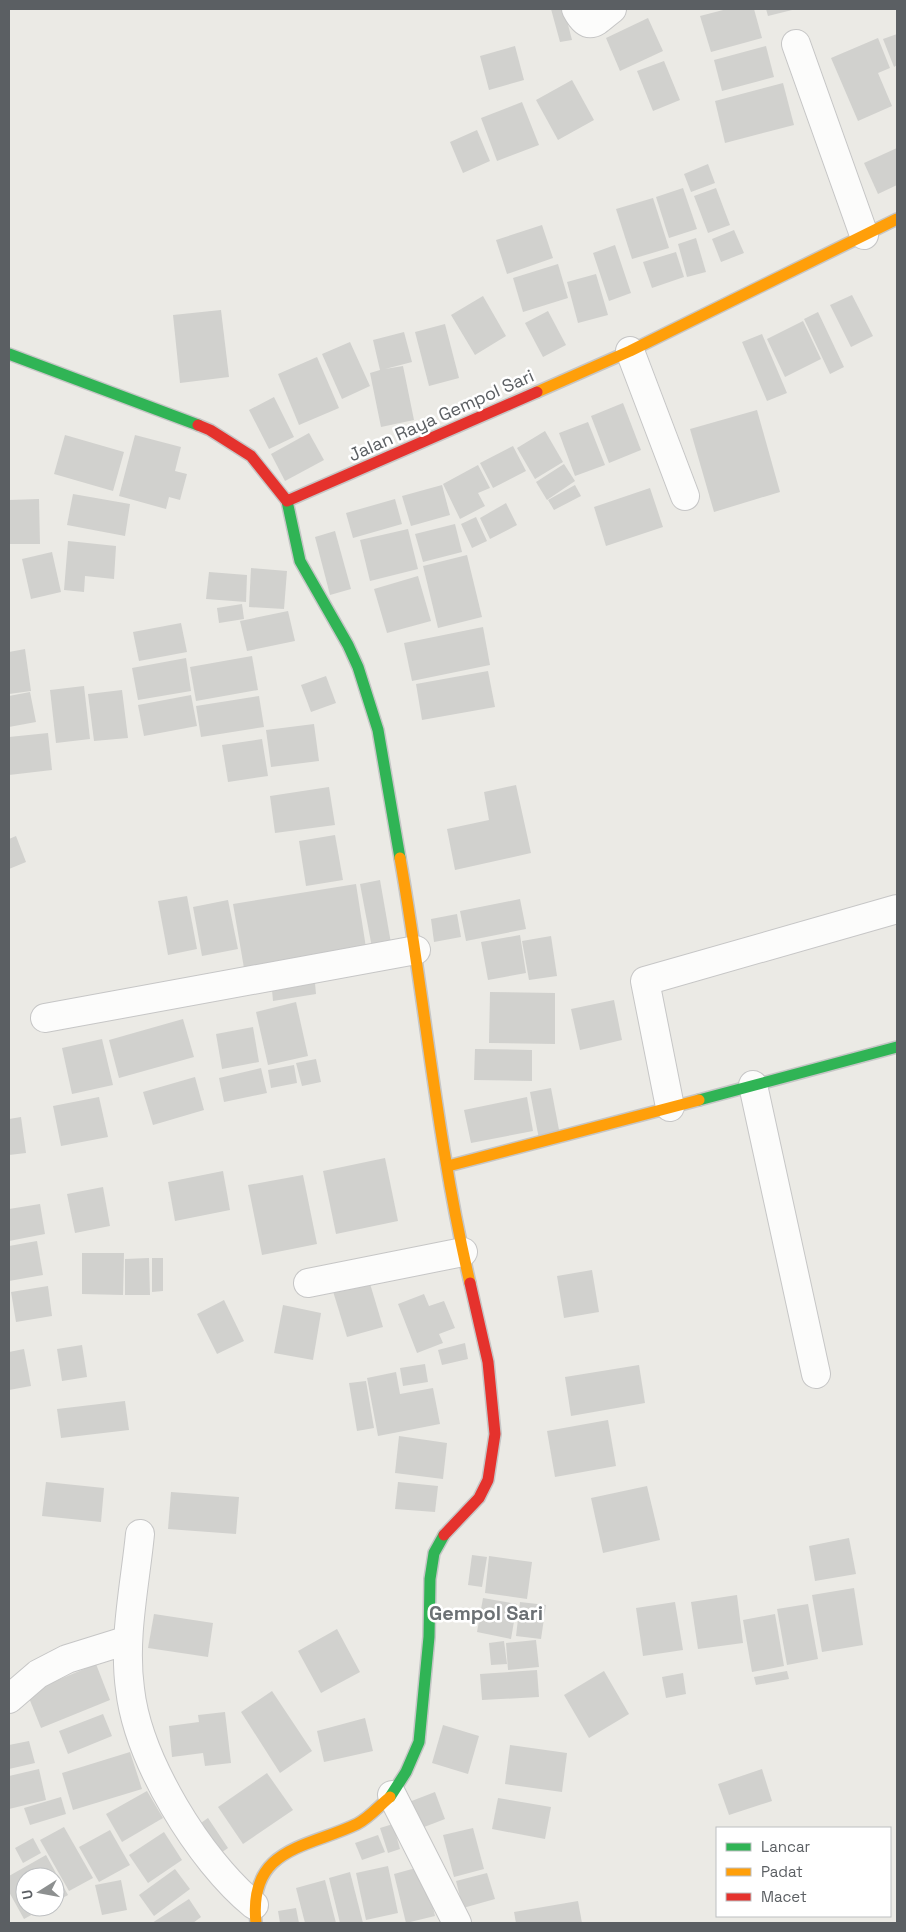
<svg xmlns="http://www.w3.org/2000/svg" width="906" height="1932" font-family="'Space Grotesk',sans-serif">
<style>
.building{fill:#d1d1ce}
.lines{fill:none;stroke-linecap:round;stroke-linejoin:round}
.street-casing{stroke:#c6c6c6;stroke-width:30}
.fast-casing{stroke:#c6c6c6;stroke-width:14}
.slow-casing{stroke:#c6c6c6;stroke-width:14}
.jam-casing{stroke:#c6c6c6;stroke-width:14}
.street{stroke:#fcfcfb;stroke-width:28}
.fast{stroke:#30b455;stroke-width:11}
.slow{stroke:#ff9f0a;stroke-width:11}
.jam{stroke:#e5322d;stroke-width:11}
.labels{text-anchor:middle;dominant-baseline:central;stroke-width:5;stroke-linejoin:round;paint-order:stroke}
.street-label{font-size:18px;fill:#5b5f63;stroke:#fff}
.quarter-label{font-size:20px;font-weight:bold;fill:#6c7175;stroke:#fff}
</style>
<rect width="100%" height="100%" fill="#ebeae5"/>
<g class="building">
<path d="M551 9H564L572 40 560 42Z"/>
<path d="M727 9H754L762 38 711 52 700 16Z"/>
<path d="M766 9H796L768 16Z"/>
<path d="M648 18 663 51 620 71 606 38Z"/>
<path d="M897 34V65L894 67 883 39Z"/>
<path d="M878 38 890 68 878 73 892 106 858 121 831 58Z"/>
<path d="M515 46 524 80 489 90 480 56Z"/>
<path d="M766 46 774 77 722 91 714 60Z"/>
<path d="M664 61 680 100 653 111 637 71Z"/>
<path d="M572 80 594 120 558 140 536 100Z"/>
<path d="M783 83 794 125 725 143 715 101Z"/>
<path d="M522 102 539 145 497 161 481 118Z"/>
<path d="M477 130 490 161 463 173 450 142Z"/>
<path d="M897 148V185L878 194 864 163Z"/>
<path d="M708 164 715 183 691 192 684 174Z"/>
<path d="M683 188 697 229 669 238 656 197Z"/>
<path d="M716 188 730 225 708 233 694 196Z"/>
<path d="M653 198 669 248 632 259 616 209Z"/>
<path d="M542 225 553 258 507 274 496 240Z"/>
<path d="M734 230 744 253 721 262 712 239Z"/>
<path d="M696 238 706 272 687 277 678 244Z"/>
<path d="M615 245 631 293 609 301 593 253Z"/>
<path d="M676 252 684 277 652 288 643 262Z"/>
<path d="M558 264 568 298 523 312 513 278Z"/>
<path d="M596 274 608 315 578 323 567 282Z"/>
<path d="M852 295 873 336 851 347 830 305Z"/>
<path d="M483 296 506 336 475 355 451 315Z"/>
<path d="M221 310 229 377 180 383 173 315Z"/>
<path d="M548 311 566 345 543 357 525 323Z"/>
<path d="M818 312 844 367 830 374 804 319Z"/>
<path d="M803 321 821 359 785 377 767 339Z"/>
<path d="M445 324 459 378 429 386 415 332Z"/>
<path d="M404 332 412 362 385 369 403 366 414 420 381 427 370 373 380 370 373 340Z"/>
<path d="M762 334 787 393 767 401 742 342Z"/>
<path d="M350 342 370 386 342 399 322 354Z"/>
<path d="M317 357 339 408 299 425 278 374Z"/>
<path d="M274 397 294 437 269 449 249 410Z"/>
<path d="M623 403 641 450 609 463 591 416Z"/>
<path d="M757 410 780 492 714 512 690 429Z"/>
<path d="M588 422 605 465 575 476 559 433Z"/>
<path d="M545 431 563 462 535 479 517 448Z"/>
<path d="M309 433 324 460 285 481 271 454Z"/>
<path d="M65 435 124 452 113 491 54 474Z"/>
<path d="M135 435 181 447 175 471 187 474 180 500 169 497 166 509 119 496Z"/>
<path d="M513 446 526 471 493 488 480 463Z"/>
<path d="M564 464 575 481 547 500 536 482Z"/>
<path d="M478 465 490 488 478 493 485 506 460 519 443 484Z"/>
<path d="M442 485 450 515 411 526 402 496Z"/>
<path d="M575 485 581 496 554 510 548 500Z"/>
<path d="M650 488 663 527 606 546 594 507Z"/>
<path d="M73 494 130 504 125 536 67 525Z"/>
<path d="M39 499 40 544H9V500Z"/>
<path d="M395 499 402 524 353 538 346 513Z"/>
<path d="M506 503 517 525 490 539 480 518Z"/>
<path d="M476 517 487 541 472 548 461 524Z"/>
<path d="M455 524 462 552 423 562 415 534Z"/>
<path d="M408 529 418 569 370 581 360 540Z"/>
<path d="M335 531 351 589 330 595 315 537Z"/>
<path d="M68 541 116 546 114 579 85 576 84 592 64 590Z"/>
<path d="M52 552 61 592 31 599 22 559Z"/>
<path d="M467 555 482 617 438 628 423 566Z"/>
<path d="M251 568 287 571 284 609 249 607Z"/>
<path d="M209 572 247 575 246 602 206 599Z"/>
<path d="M418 576 431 621 387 633 374 589Z"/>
<path d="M242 604 244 619 219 623 217 608Z"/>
<path d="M288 611 295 641 247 651 240 621Z"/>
<path d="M181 623 187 652 139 661 133 632Z"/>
<path d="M483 627 490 665 412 681 404 643Z"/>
<path d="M25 649 31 691 9 694V652Z"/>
<path d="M252 656 258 690 196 701 190 667Z"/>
<path d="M186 658 191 691 138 700 132 668Z"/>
<path d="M488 671 495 707 422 720 416 684Z"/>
<path d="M326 676 336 703 311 712 301 685Z"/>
<path d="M84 686 90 739 56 743 50 690Z"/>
<path d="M122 690 128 738 94 741 88 694Z"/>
<path d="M30 692 36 722 9 727V696Z"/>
<path d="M191 695 197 726 144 736 138 705Z"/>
<path d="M259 696 264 727 201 737 196 706Z"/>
<path d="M314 724 319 761 271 767 266 730Z"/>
<path d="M48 733 52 770 9 775V737Z"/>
<path d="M262 739 268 776 228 782 222 745Z"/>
<path d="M516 785 531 853 455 870 447 829 489 820 484 792Z"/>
<path d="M329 787 335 825 275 833 270 796Z"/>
<path d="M335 835 343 880 306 886 299 841Z"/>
<path d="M16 836 26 862 9 869V839Z"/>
<path d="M380 880 392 949 373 953 360 884Z"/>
<path d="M356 884 367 954 245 974 233 904Z"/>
<path d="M187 896 197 949 168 955 158 901Z"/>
<path d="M520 899 526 929 466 941 460 911Z"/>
<path d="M228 900 238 949 202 956 193 907Z"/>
<path d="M457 914 461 937 434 942 431 919Z"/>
<path d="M520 935 526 973 488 980 481 942Z"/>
<path d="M551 936 557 976 529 980 522 941Z"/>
<path d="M315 983 316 994 273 1001 272 990Z"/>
<path d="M490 992 555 993V1044L489 1043Z"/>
<path d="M614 1000 622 1040 580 1050 571 1009Z"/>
<path d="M296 1002 308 1056 268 1065 256 1012Z"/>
<path d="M183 1019 194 1057 119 1078 109 1040Z"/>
<path d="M253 1027 259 1062 222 1069 216 1034Z"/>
<path d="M102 1039 113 1085 72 1094 62 1048Z"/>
<path d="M475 1049 532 1050V1081L474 1080Z"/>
<path d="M316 1059 321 1082 302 1086 296 1063Z"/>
<path d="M294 1065 297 1083 271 1088 268 1070Z"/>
<path d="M261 1068 267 1093 224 1102 219 1078Z"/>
<path d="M195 1077 204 1110 153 1125 143 1092Z"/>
<path d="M551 1088 560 1135 539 1139 530 1092Z"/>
<path d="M99 1097 108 1137 61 1146 53 1106Z"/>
<path d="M527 1097 533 1131 471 1143 464 1110Z"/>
<path d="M21 1117 26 1153 9 1155V1119Z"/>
<path d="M385 1158 398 1221 336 1234 323 1171Z"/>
<path d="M223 1171 230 1210 175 1221 168 1182Z"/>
<path d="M303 1175 317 1244 262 1255 248 1185Z"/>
<path d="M103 1187 110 1226 75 1233 67 1194Z"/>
<path d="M40 1204 45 1234 9 1241V1209Z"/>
<path d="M37 1241 43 1275 9 1281V1246Z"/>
<path d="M82 1253H124L123 1295 82 1294Z"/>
<path d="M149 1258 150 1295H125V1259Z"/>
<path d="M152 1258H163V1291L152 1292Z"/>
<path d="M592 1270 599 1312 564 1318 557 1276Z"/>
<path d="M368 1277 383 1327 347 1337 332 1288Z"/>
<path d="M48 1286 52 1316 16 1322 11 1292Z"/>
<path d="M424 1294 429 1306 444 1301 455 1328 439 1334 443 1343 417 1353 398 1304Z"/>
<path d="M224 1300 244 1341 217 1354 197 1314Z"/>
<path d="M283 1305 321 1313 313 1360 274 1353Z"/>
<path d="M465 1343 468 1359 442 1365 438 1350Z"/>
<path d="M82 1345 87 1377 62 1381 57 1349Z"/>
<path d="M24 1349 31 1386 9 1390V1352Z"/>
<path d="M425 1364 428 1382 403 1386 400 1368Z"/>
<path d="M639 1365 645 1403 571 1416 565 1377Z"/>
<path d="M396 1372 400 1394 433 1388 440 1424 378 1436 367 1378Z"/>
<path d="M366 1381 374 1428 357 1431 349 1383Z"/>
<path d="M125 1401 129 1430 61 1438 57 1409Z"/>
<path d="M608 1420 616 1466 555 1477 547 1431Z"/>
<path d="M399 1436 447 1443 443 1479 395 1473Z"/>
<path d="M46 1482 104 1488 101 1522 42 1516Z"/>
<path d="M398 1482 438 1486 435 1512 395 1509Z"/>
<path d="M647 1486 660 1540 603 1553 591 1498Z"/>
<path d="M171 1492 239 1497 236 1534 168 1529Z"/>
<path d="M849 1538 856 1574 815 1581 809 1546Z"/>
<path d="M472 1555 487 1557 482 1587 468 1585Z"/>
<path d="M489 1556 532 1562 527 1599 485 1593Z"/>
<path d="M854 1588 863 1645 822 1652 812 1595Z"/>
<path d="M737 1595 743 1643 698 1649 691 1602Z"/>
<path d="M483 1598 517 1604 511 1639 477 1632Z"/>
<path d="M520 1602 546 1605 541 1639 516 1636Z"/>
<path d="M675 1602 683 1650 643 1656 636 1608Z"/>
<path d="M808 1604 818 1659 787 1665 777 1609Z"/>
<path d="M154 1614 213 1623 208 1657 148 1648Z"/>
<path d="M775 1614 784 1666 752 1672 743 1620Z"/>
<path d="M337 1629 360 1672 321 1693 298 1651Z"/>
<path d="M536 1640 539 1667 508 1670 506 1643Z"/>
<path d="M504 1641 507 1664 491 1665 489 1643Z"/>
<path d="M96 1664 110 1700 41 1728 27 1693Z"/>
<path d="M537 1670 539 1697 482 1700 480 1674Z"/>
<path d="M604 1671 629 1714 589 1738 564 1695Z"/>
<path d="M787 1671 789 1679 756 1685 754 1677Z"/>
<path d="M683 1673 686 1694 666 1698 662 1677Z"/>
<path d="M272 1691 312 1751 280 1773 241 1712Z"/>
<path d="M225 1712 231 1763 205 1766 203 1753 172 1757 169 1726 199 1722 198 1715Z"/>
<path d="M103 1714 112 1736 68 1754 59 1731Z"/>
<path d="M365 1718 373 1751 324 1762 317 1731Z"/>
<path d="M443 1725 479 1736 468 1774 432 1763Z"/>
<path d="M29 1741 35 1763 9 1769V1745Z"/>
<path d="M510 1745 567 1753 562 1792 505 1784Z"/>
<path d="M130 1752 142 1789 73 1810 62 1773Z"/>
<path d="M39 1769 46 1800 9 1809V1776Z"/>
<path d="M762 1769 772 1801 729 1815 718 1784Z"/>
<path d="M267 1773 293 1810 243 1844 218 1807Z"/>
<path d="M147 1791 163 1818 122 1842 106 1814Z"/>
<path d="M435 1792 445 1819 419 1829 409 1802Z"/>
<path d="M61 1797 66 1814 30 1825 24 1808Z"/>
<path d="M498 1798 551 1807 545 1839 492 1829Z"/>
<path d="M208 1818 228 1848 218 1855 198 1825Z"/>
<path d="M393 1824 400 1849 388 1853 380 1828Z"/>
<path d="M64 1827 93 1878 69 1891 40 1840Z"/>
<path d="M473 1828 484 1869 454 1877 443 1835Z"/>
<path d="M110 1830 130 1865 99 1882 79 1847Z"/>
<path d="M164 1832 182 1860 148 1883 129 1855Z"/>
<path d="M378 1835 385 1852 362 1860 355 1843Z"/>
<path d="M33 1838 41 1853 23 1863 15 1848Z"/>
<path d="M46 1855 68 1895 55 1902V1877H25V1907H46L24 1919 9 1892V1876Z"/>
<path d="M388 1866 398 1913 366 1920 356 1873Z"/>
<path d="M423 1866 435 1916 406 1923 394 1874Z"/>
<path d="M175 1869 190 1889 154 1916 139 1895Z"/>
<path d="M350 1872 363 1923H340L329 1878Z"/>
<path d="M487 1873 495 1899 463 1908 456 1881Z"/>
<path d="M121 1880 127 1910 102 1915 95 1885Z"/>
<path d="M325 1880 336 1923H305L296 1888Z"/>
<path d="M189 1899 201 1917 193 1923H152Z"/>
<path d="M578 1901 582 1923H516L514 1912Z"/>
<path d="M296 1908 299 1923H280L278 1911Z"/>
</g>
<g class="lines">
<g class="street-casing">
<g id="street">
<path d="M576 9C589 34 596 21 612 9"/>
<path d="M796 44 864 235"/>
<path d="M630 351 685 496"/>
<path d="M45 1018 416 950"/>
<path d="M753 1085 816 1374"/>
<path d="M670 1107 645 981 897 909"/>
<path d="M308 1283 463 1252"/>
<path d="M140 1534C135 1585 123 1638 130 1689 138 1760 199 1860 254 1905"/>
<path d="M9 1699 38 1674 67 1659 128 1640"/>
<path d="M392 1795 457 1923"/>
</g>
</g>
<g class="fast-casing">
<g id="fast">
<path d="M9 354 198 425"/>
<path d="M287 501 300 561 348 645 358 667 378 730 400 858"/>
<path d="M699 1100 897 1047"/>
<path d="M390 1797 406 1772 419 1742 429 1637 430 1579 434 1553 444 1535"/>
</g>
</g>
<g class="slow-casing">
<g id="slow">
<path d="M537 392 630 351 897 219"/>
<path d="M400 858C425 999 437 1144 470 1283"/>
<path d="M448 1166 699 1100"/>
<path d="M256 1923C248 1847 307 1848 357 1824 369 1818 380 1805 390 1797"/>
</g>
</g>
<g class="jam-casing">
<g id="jam">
<path d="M198 425 210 430 251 456 287 501 537 392"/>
<path d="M444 1535 479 1498 488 1480 495 1434 488 1362 470 1283"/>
</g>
</g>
<use href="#street" class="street"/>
<use href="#fast" class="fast"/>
<use href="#slow" class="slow"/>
<use href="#jam" class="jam"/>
</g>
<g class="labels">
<g class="street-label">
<text transform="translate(441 415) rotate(-24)">Jalan Raya Gempol Sari</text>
</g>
<g class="quarter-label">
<text x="486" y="1613">Gempol Sari</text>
</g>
</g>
<rect width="906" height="1932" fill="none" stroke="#5b5f63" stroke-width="20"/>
<rect x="716" y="1827" width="175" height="90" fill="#ffffff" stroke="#bdbfc1"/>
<rect x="726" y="1843" width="25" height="8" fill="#30b455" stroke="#bdbfc1"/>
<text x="761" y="1852" font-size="15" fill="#5b5f63">Lancar</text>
<rect x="726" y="1868" width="25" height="8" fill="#ff9f0a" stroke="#bdbfc1"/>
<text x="761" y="1877" font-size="15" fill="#5b5f63">Padat</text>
<rect x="726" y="1893" width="25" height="8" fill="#e5322d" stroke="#bdbfc1"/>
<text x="761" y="1902" font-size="15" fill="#5b5f63">Macet</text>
<g transform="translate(40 1892) rotate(259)"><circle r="24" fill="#ffffff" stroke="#bdbfc1"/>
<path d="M0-4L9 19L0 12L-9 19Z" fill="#8d9090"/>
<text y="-8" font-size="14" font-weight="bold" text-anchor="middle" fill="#5b5f63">U</text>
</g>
</svg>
